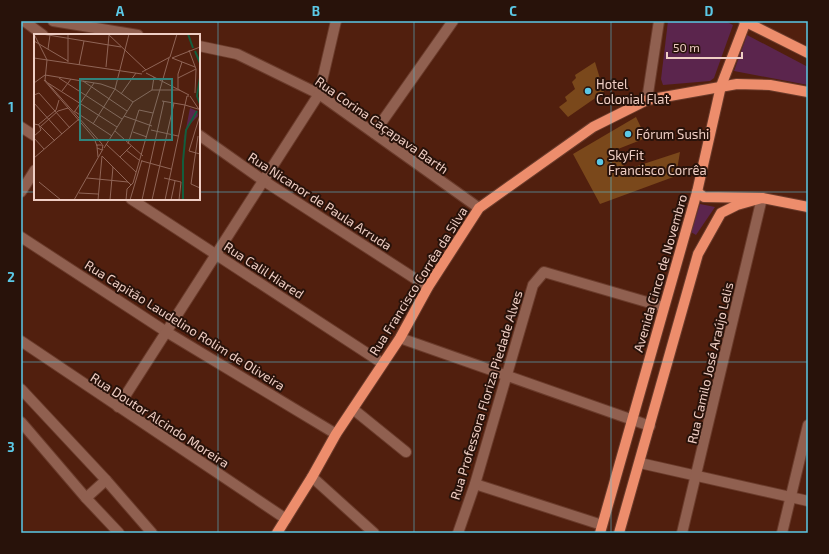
<svg xmlns="http://www.w3.org/2000/svg" width="829" height="554" font-family="'Exo 2',sans-serif">
<style>
.green{fill:#5b254d}
.building{fill:#7a481b}
.lines{fill:none;stroke-linecap:round;stroke-linejoin:round}
.minor-casing{stroke:#6a3b2b;stroke-width:12}
.major-casing{stroke:#6a3b2b;stroke-width:12}
.minor{stroke:#906050;stroke-width:10}
.major{stroke:#ed8d6c;stroke-width:10}
.grid{fill:none;stroke:#5bc8e6;stroke-width:1;stroke-opacity:0.55}
.poi-dot{fill:#5bc8e6;stroke:#28120a;stroke-width:1.5}
.labels{text-anchor:middle;dominant-baseline:central;stroke-width:4;stroke-linejoin:round;paint-order:stroke}
.poi-label{font-size:13px;fill:#efcec4;stroke:#28120a;text-anchor:start}
.street-label{font-size:13px;fill:#efcec4;stroke:#28120a}
.inset-river{fill:none;stroke:#135e3d;stroke-width:2}
.inset-road{fill:none;stroke:#906557;stroke-width:1}
.view{fill:#31837b;fill-opacity:0.15;stroke:#31837b;stroke-width:2}
.inset-edge{fill:none;stroke:#efcec4;stroke-width:2}
.neatline{fill:none;stroke:#5bc8e6;stroke-width:1.5}
.grid-label{font-size:13px;text-anchor:middle;font-weight:bold;fill:#5bc8e6}
</style>
<rect width="100%" height="100%" fill="#511f0e"/>
<g class="green">
<path d="M668 21H725L733 25 714 78 710 81 663 85 661 79Z"/>
<path d="M747 35 808 67V85L734 71Z"/>
<path d="M700 204 715 207 696 235 691 232Z"/>
</g>
<g class="building">
<path d="M595 62 604 92 568 117 559 107 567 101 565 97 575 89 572 82 576 78 575 75Z"/>
<path d="M636 117 646 138 618 149 625 170 680 152 676 176 600 204 573 154Z"/>
</g>
<g class="lines">
<g class="minor-casing">
<g id="minor">
<path d="M24 21 43 35"/>
<path d="M53 21 138 35"/>
<path d="M199 46 237 54 319 94 479 208"/>
<path d="M647 100 659 21"/>
<path d="M21 127 35 136"/>
<path d="M374 133 453 21"/>
<path d="M199 135 264 181 428 287"/>
<path d="M21 192 35 170"/>
<path d="M131 199 382 363"/>
<path d="M21 237 165 331 336 434"/>
<path d="M400 338 650 426"/>
<path d="M21 341 286 519"/>
<path d="M21 389 106 480 152 533"/>
<path d="M118 407 319 94 336 21"/>
<path d="M353 409 406 452"/>
<path d="M21 422 86 498 119 533"/>
<path d="M640 463 808 501"/>
<path d="M312 477 374 533"/>
<path d="M475 484 602 525"/>
<path d="M86 498 106 480"/>
<path d="M458 533 475 484 533 285 544 272 664 307"/>
<path d="M682 533 762 198"/>
<path d="M782 533 808 425"/>
</g>
</g>
<g class="major-casing">
<g id="major">
<path d="M744 21 808 53"/>
<path d="M697 192 704 197 762 198 808 207"/>
<path d="M277 533 312 477 336 434 400 338 428 287 479 208 593 127 647 100 737 84 770 85 808 92"/>
<path d="M600 533 697 192 721 86 746 21"/>
<path d="M619 533 698 254 721 213 737 205 762 198"/>
</g>
</g>
<use href="#minor" class="minor"/>
<use href="#major" class="major"/>
</g>
<path class="grid" d="M218 21V533M414 21V533M611 21V533M21 192H35M199 192H808M21 362H808"/>
<g class="poi-dot">
<circle cx="588" cy="91" r="4"/>
<circle cx="628" cy="134" r="4"/>
<circle cx="600" cy="162" r="4"/>
</g>
<g class="labels">
<g class="poi-label">
<text x="596" y="84">Hotel<tspan x="596" dy="15">Colonial Flat</tspan></text>
<text x="636" y="134">Fórum Sushi</text>
<text x="608" y="155">SkyFit<tspan x="608" dy="15">Francisco Corrêa</tspan></text>
</g>
<g class="street-label">
<text transform="translate(382 125) rotate(35)">Rua Corina Caçapava Barth</text>
<text transform="translate(320 201) rotate(33)">Rua Nicanor de Paula Arruda</text>
<text transform="translate(264 270) rotate(33)">Rua Calil Hiared</text>
<text transform="translate(660 273) rotate(-74)">Avenida Cinco de Novembro</text>
<text transform="translate(418 281) rotate(-58)">Rua Francisco Corrêa da Silva</text>
<text transform="translate(185 325) rotate(32)">Rua Capitão Laudelino Rolim de Oliveira</text>
<text transform="translate(710 363) rotate(-77)">Rua Camilo José Araújo Lelis</text>
<text transform="translate(486 395) rotate(-73)">Rua Professora Floriza Piedade Alves</text>
<text transform="translate(160 420) rotate(33)">Rua Doutor Alcindo Moreira</text>
</g>
</g>
<g transform="translate(34 34)">
<rect width="166" height="166" fill="#511f0e"/>
<path d="M156 74 163 77 164 82 154 92 149 110Z" fill="#5b254d"/>
<path class="inset-river" d="M154 0 159 14M161 17 166 29M166 44 163 62 166 70M149 166V127L152 96 163 77"/>
<path class="inset-road" d="M0 0 13 26M8 0 87 13M74 0 112 36M0 7 34 27M14 15 16 1M155 16 162 35 161 59M0 24 108 40M138 24 166 13M138 24 161 33M13 26 11 46 68 110M34 28V0M45 31 50 7M72 33 75 1M108 38 136 23 143 0M112 39 155 61M25 44 88 85M144 44 162 35M10 46 60 104 63 112M49 47 93 77M0 49 11 41 67 50 81 55 99 68M14 49 83 93M144 55V40L148 28M118 56 120 43M28 57 37 45M87 60 102 39M0 61 5 59 36 94M156 62 166 77M128 67 151 71 153 62H155M0 69 28 100M40 77 78 102M41 77 60 49M166 81 155 117 166 120M90 82 118 92M0 90 5 91 7 96 0 102M59 90 81 55 95 0M4 91 22 76 25 66M6 93 24 77 34 74M7 93 21 107M117 96 144 102M81 97 109 122M99 98 113 103M164 102 157 150 166 154M0 104 10 115M72 110 102 138M94 110 105 76 119 79M63 114 68 116 69 111H63V113L64 123M70 114 99 68 118 56H146M92 116 105 126M68 122 97 151M86 123 97 112M0 124 45 85M108 127 137 135M53 144 94 148M130 144 147 148 145 166M5 148 27 166M45 159 64 160M40 166 69 115M64 166 68 122M76 166 79 133M92 166 93 155 99 149 135 24M96 166 108 126M108 166 130 67M118 166 140 69M131 166 151 71 164 75M137 166 141 147"/>
<path class="view" d="M46 45H138V106H46Z"/>
<rect width="166" height="166" class="inset-edge"/>
</g>
<rect width="829" height="554" fill="none" stroke="#28120a" stroke-width="44"/>
<path d="M667 52v6h75v-6" fill="none" stroke="#efcec4" stroke-width="2"/>
<text x="673" y="52" font-size="12" fill="#efcec4" stroke="#28120a" stroke-width="3" paint-order="stroke">50 m</text>
<rect x="22" y="22" width="785" height="510" class="neatline"/>
<g class="grid-label">
<text x="120" y="16">A</text>
<text x="316" y="16">B</text>
<text x="513" y="16">C</text>
<text x="709" y="16">D</text>
<text x="11" y="112">1</text>
<text x="11" y="282">2</text>
<text x="11" y="452">3</text>
</g>
</svg>
